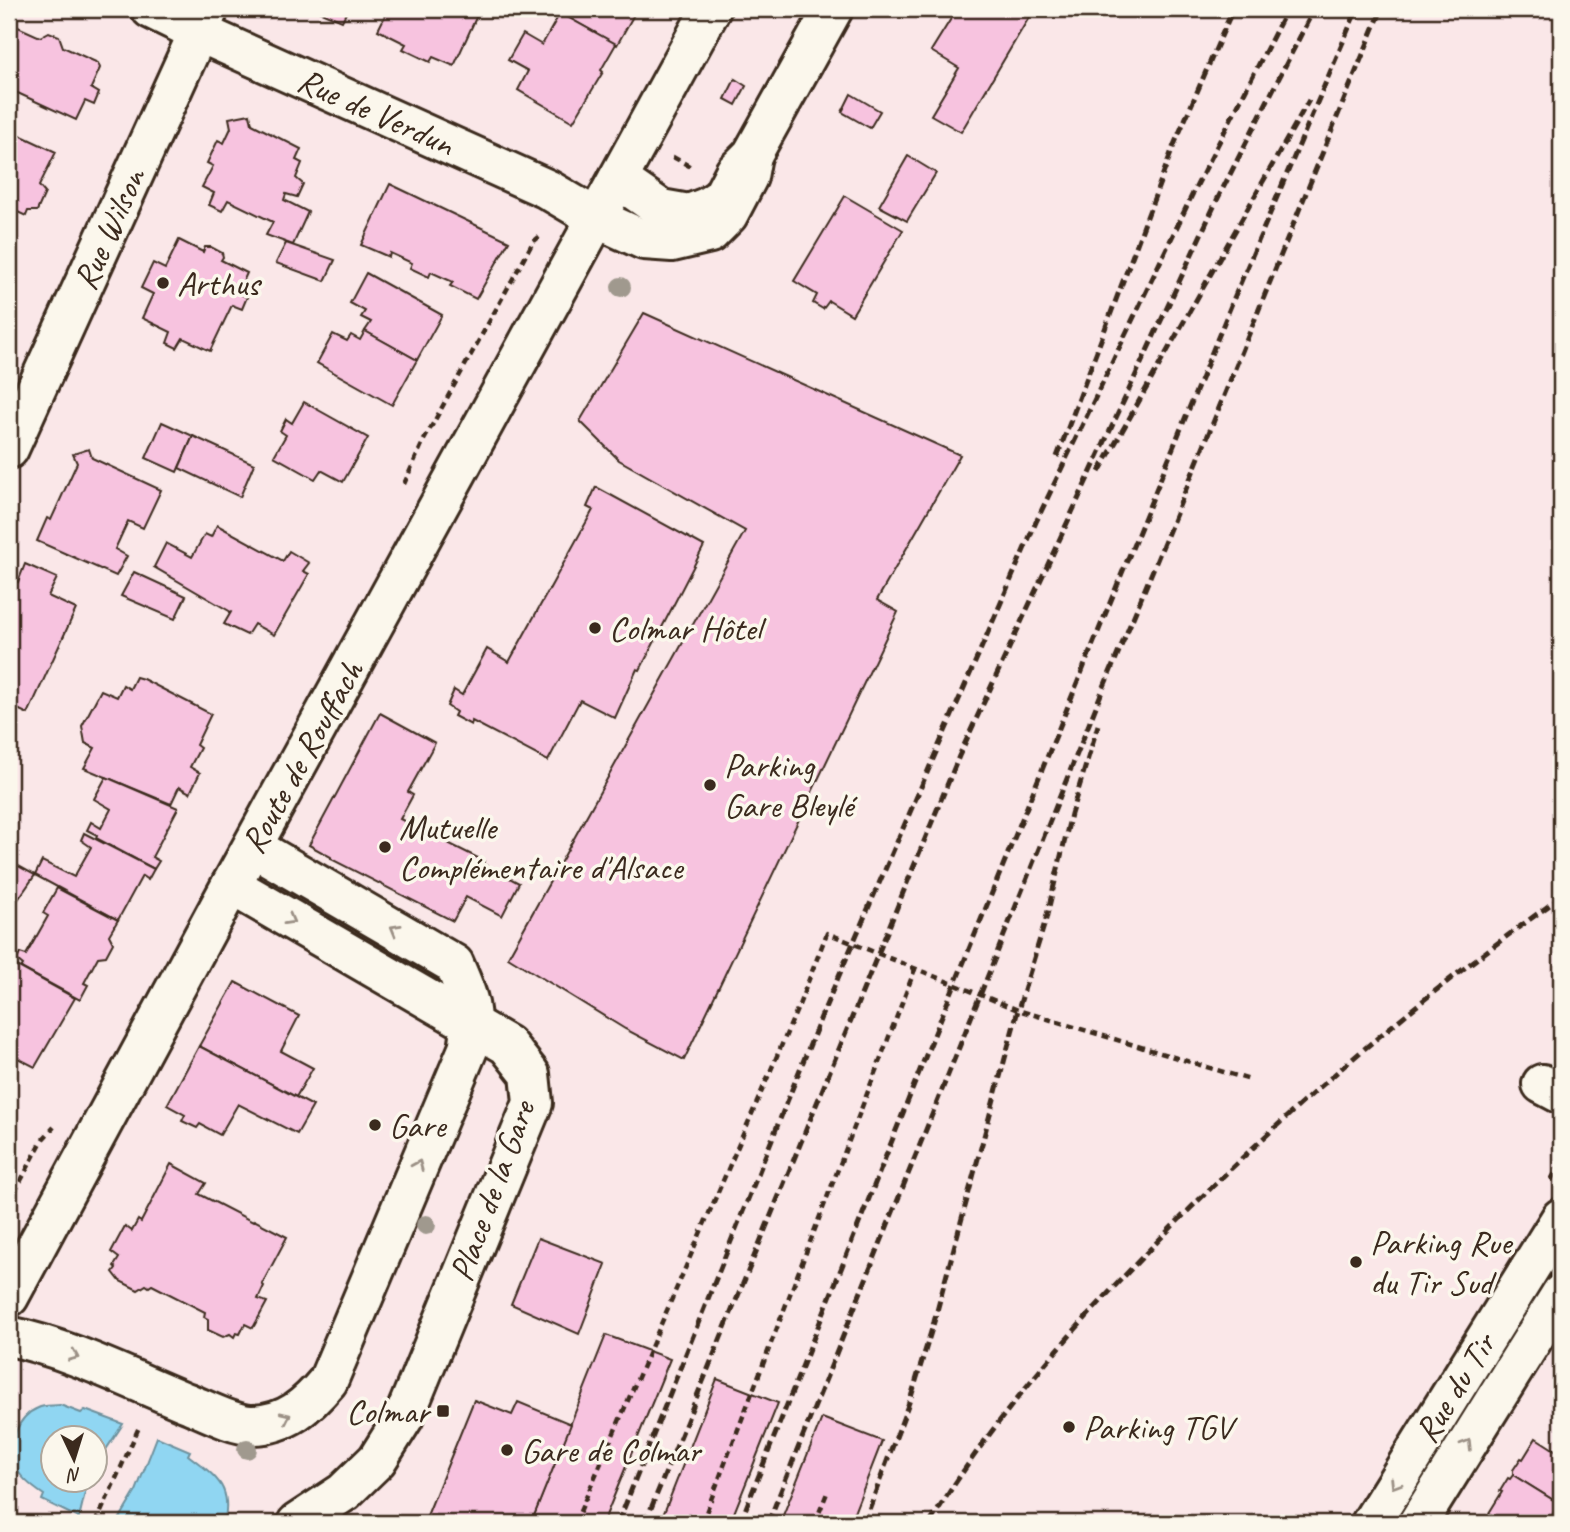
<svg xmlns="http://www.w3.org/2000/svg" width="1570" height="1532" font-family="Caveat,sans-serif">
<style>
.water{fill:#90d6f2;stroke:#6e919d;stroke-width:2}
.building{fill:#f7c3df;stroke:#3b2a1e;stroke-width:2}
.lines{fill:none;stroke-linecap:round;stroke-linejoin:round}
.minor-casing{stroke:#3b2a1e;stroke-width:44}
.major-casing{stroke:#3b2a1e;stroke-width:44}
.path{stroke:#3b2a1e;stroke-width:4.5;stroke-dasharray:7 5;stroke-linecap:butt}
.minor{stroke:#fbf7ec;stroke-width:38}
.major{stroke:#fbf7ec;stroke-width:38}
.rail{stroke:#3b2a1e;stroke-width:5;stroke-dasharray:10 5;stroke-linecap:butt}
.tree{fill:#a0998e}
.oneway{stroke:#9b9085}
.poi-dot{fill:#3b2a1e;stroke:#fbf7ec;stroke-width:2.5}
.labels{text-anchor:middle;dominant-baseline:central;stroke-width:7;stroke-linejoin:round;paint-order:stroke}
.street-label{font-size:35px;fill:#3b2a1e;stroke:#fbf7ec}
.poi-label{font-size:35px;fill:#3b2a1e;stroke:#fbf7ec;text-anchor:start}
</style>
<rect width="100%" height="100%" fill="#fae7e8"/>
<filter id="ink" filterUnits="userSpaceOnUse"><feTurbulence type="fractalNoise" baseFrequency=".0143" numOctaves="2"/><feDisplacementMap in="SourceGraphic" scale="14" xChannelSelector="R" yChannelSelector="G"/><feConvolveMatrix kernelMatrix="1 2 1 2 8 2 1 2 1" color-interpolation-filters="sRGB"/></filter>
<g filter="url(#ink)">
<g class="water">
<path d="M60 1405 81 1413 85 1410 123 1424 95 1466 94 1438H52V1480H88L79 1518 42 1500 44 1495C32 1487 19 1477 14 1464 7 1444 18 1416 38 1408 44 1405 53 1406 60 1405Z"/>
<path d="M157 1437 190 1451 188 1455C215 1476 233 1486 224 1523H117L136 1491Z"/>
</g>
<g class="building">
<path d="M314 9H348L342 21Z"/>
<path d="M386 9H474L479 11 454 66 433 57 430 62 403 49 406 44 378 30 388 10Z"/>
<path d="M570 9H637L617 45 566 16Z"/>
<path d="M957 9H1034L961 132 931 115 959 68 931 51Z"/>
<path d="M560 13 616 44 601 70 603 72 573 122 518 90 528 71 508 60 523 34 542 45Z"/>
<path d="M9 23 40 37 49 32 59 36 63 47 98 63 100 68 91 88 99 93 94 105 85 101 76 120 9 89Z"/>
<path d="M735 79 746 86 736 105 725 99Z"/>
<path d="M851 94 880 111 870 128 842 112Z"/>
<path d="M250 114 252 124 301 149 296 160 302 163 296 178 303 184 297 197 286 194 284 200 308 212 293 245 266 235 273 222 228 200 222 211 209 205 214 193 202 187 213 166 207 163 218 140 224 143 231 128 229 118Z"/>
<path d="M9 130 56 152 39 186 45 193 37 211H28L26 216 9 208Z"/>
<path d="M908 156 936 173 907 221 879 206Z"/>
<path d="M390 184 509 241 476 299 450 286 453 282 431 272 429 277 410 268 412 263 390 253 389 257 361 245Z"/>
<path d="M845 196 903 230 852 315 829 301 823 309 813 303 817 295 794 281Z"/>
<path d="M179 240 203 252 205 247H211L222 253 223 257 221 260 247 273 238 293 247 297 242 309 232 305 210 351 183 338 177 348 167 343 171 332 142 318 153 294 141 288 153 263 165 269Z"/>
<path d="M286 243 335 260 325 281 276 263Z"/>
<path d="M366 273 442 315 417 360 365 331 371 322 361 317 365 311 350 303Z"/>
<path d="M644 313 960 455 877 600 898 612 684 1060 625 1029 508 957 745 531 619 460 580 421Z"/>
<path d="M365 331 417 360 392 405 317 363 333 334 347 341 351 335 360 340Z"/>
<path d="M304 402 368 438 343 482 321 470 315 479 274 456 286 435 280 431 286 419 292 423Z"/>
<path d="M162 422 193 436 177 472 146 458Z"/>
<path d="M193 436 254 464 240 497 179 468Z"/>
<path d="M89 449 92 458 161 490 143 528 128 521 115 549 127 556 116 576 37 541 47 518 51 520 77 463 73 454Z"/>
<path d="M596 487 704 546 640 670 637 669 615 718 580 700 548 761 472 721 471 725 454 716 456 712 447 706 454 690 462 695 487 649 509 662 593 510 587 507Z"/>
<path d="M217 525 283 561 289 551 309 563 303 571 309 574 274 635 254 624 247 635 224 624 231 612 154 567 166 543 192 557 205 534 211 537Z"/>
<path d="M25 564 57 578 48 596 76 609 28 714 9 705V593L14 580 18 582Z"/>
<path d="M134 572 186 596 175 619 121 596Z"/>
<path d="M136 677 143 679 211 714 196 745 200 748 190 767 200 773 190 793 179 787 171 804 84 768 95 748 85 743 82 726 101 690 117 697 123 685 130 689Z"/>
<path d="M380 713 435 743 408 792 413 795 400 819 484 861 483 864 519 883 502 916 466 897 453 921 331 859V857L309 845Z"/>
<path d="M106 777 178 808 152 857 159 861 154 869 96 838 97 835 87 830 91 822 101 828 111 809 94 799Z"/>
<path d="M84 833 154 869 148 880 142 876 118 920 35 875 42 861 74 877 91 847 81 840Z"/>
<path d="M13 863 35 875 17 901 9 897V871Z"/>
<path d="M57 888 118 920 109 935 113 943 106 956 98 957 84 983 88 985 80 1000 21 968 23 965 17 960 20 953 26 955 48 916 43 913Z"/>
<path d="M17 966 75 998 35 1067 12 1055 10 1059 9 1058V977H10Z"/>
<path d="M235 982 299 1016 281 1051 313 1068 296 1097 199 1046Z"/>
<path d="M199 1046 313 1106 297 1134 238 1104 220 1135 200 1124 197 1128 182 1121 185 1115 167 1105Z"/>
<path d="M171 1164 206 1183 199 1194 253 1222 254 1220 287 1237 262 1284 264 1286 258 1299 267 1302 253 1328 245 1324 240 1334 236 1333 234 1337 230 1334 223 1337 208 1330V1319L204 1317 205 1312 152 1285 149 1287 146 1285 138 1290 120 1281 113 1272 116 1268 114 1266 119 1258 111 1252 125 1226 132 1231 138 1220 141 1222Z"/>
<path d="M538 1238 606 1264 579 1334 511 1304Z"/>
<path d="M606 1335 670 1359 603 1523H531Z"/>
<path d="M717 1379 778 1403 730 1523H660Z"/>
<path d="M474 1400 512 1415 518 1402 571 1424 531 1523H424Z"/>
<path d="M822 1418 882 1441 850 1523H780Z"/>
<path d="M1536 1438 1561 1454V1498L1558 1503 1513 1475V1470L1521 1458 1523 1459Z"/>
<path d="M1513 1475 1558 1503 1549 1523H1505L1489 1513 1502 1492 1500 1491 1508 1478 1510 1479Z"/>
</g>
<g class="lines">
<g class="minor-casing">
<g id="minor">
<path d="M151 9 198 32 547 189 598 219 644 240 672 242 710 233 728 215 748 177 752 155"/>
<path d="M618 179 661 209 689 214 707 207 722 197 735 172 752 155 833 9"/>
<path d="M9 449 208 11"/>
<path d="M231 885 507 1045 530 1074 533 1103 404 1417 377 1460 344 1492 297 1523"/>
<path d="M1542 1084 1561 1094"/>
<path d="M9 1336C71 1349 129 1379 188 1403 205 1410 236 1426 253 1425 287 1424 307 1406 328 1381L468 1049C475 1011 469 998 454 964L253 847"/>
<path d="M1371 1523 1561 1218"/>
<path d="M1418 1523 1561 1294"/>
</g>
</g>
<g class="major-casing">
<path id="major" d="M9 1297 231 885 711 9"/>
</g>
<g class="path">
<path d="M673 157 693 168"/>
<path d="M404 484 424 440 533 242 539 237"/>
<path d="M1551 1180 1561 1163"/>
<path d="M9 1203 43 1139 54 1127"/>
<path d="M96 1523 140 1425"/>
<path d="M575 1523 799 1005 827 933 1018 1010 1250 1080"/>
<path d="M702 1523 915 969"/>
<path d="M815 1523 827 1493"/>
</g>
<use href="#minor" class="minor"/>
<use href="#major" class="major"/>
<g class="rail">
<path d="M1057 457 1174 145 1233 9"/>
<path d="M1099 472 1309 100"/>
<path d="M618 1523 821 1017 1036 522 1194 191 1287 9"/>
<path d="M645 1523 959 756 1217 200 1314 9"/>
<path d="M740 1523 928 1050 1234 298 1357 9"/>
<path d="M768 1523 1103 689C1199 463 1287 235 1382 9"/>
<path d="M864 1523 911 1397 934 1322 1018 1010 1046 919 1071 814 1098 725"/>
<path d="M930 1523C986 1430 1055 1349 1130 1270 1261 1132 1405 1007 1561 897"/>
</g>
</g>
<g class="tree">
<circle cx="621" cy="287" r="10"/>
<circle cx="426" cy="1225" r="10"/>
<circle cx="247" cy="1449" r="10"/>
</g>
<defs><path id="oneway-chevron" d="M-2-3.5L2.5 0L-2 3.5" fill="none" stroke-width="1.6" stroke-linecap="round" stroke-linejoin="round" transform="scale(1.75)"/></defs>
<g class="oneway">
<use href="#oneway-chevron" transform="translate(290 920) rotate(29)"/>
<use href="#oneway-chevron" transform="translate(395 929) rotate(-150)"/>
<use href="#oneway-chevron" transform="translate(418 1165) rotate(-67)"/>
<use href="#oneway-chevron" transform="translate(74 1356) rotate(23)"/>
<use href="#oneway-chevron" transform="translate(286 1417) rotate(-25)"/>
<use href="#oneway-chevron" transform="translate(1467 1444) rotate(-58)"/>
<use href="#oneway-chevron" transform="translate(1395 1484) rotate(122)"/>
</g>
</g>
<g class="poi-dot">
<circle cx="163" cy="283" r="7"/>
<circle cx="595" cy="628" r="7"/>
<circle cx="710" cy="785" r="7"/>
<circle cx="385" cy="847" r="7"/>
<circle cx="375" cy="1125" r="7"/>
<circle cx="1356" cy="1262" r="7"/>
<rect x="436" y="1404" width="14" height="14" rx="3.5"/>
<circle cx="1069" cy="1427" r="7"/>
<circle cx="507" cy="1450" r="7"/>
</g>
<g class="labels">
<g class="street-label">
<text transform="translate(376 112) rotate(24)">Rue de Verdun</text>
<text transform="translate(109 229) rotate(-66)">Rue Wilson</text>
<text transform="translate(302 757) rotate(-61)">Route de Rouffach</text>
<text transform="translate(492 1191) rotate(-70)">Place de la Gare</text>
<text transform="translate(1455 1388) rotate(-58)">Rue du Tir</text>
</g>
<g class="poi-label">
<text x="177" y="283">Arthus</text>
<text x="609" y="628">Colmar Hôtel</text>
<text x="724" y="765">Parking<tspan x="724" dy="40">Gare Bleylé</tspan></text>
<text x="399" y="827">Mutuelle<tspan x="399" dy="40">Complémentaire d'Alsace</tspan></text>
<text x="389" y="1125">Gare</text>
<text x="1370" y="1242">Parking Rue<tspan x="1370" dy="40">du Tir Sud</tspan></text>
<text x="429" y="1411" text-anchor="end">Colmar</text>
<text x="1083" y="1427">Parking TGV</text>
<text x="521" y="1450">Gare de Colmar</text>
</g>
</g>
<rect width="1570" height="1532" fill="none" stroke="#fbf7ec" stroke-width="35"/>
<rect x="18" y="18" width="1535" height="1497" fill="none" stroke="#3b2a1e" stroke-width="2.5" filter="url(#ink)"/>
<g transform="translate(74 1459) rotate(176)"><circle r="33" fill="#fbf7ec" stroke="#aea59a" stroke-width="2"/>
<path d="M0-5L12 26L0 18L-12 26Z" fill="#3b2a1e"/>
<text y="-10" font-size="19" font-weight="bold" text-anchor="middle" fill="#3b2a1e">N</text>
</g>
</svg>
